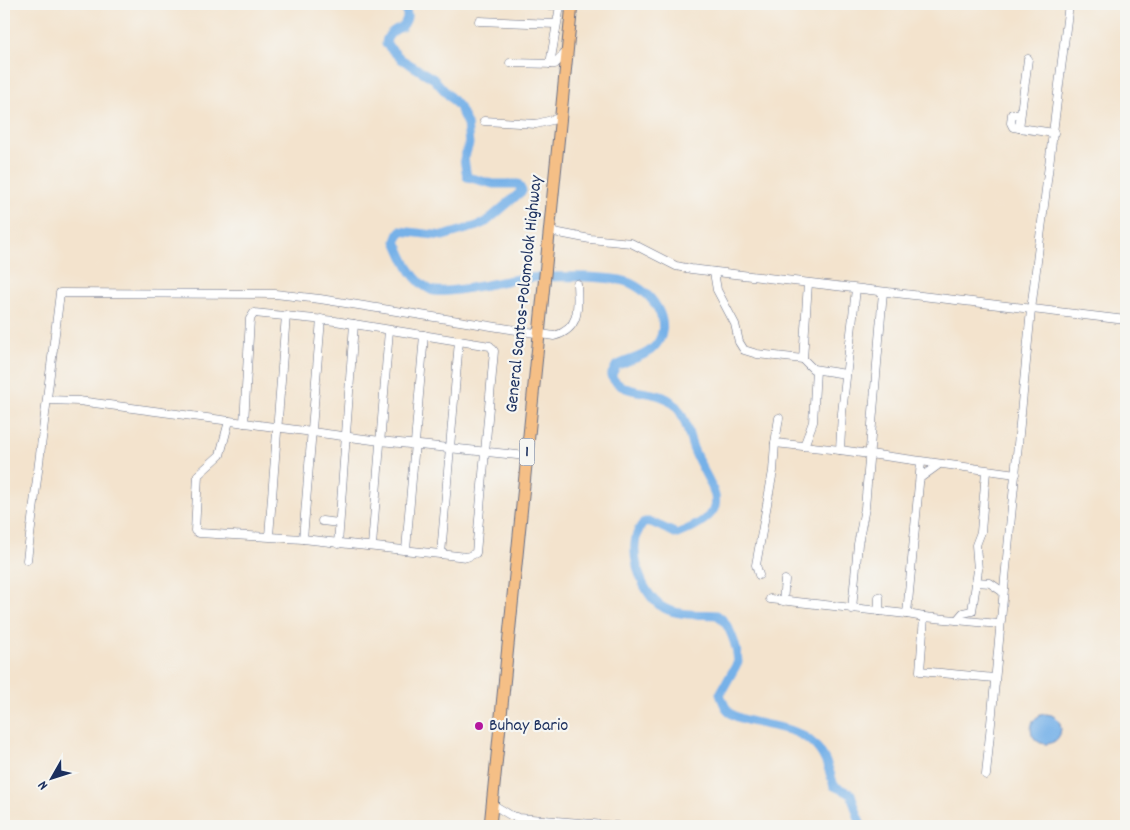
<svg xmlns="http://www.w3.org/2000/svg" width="1130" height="830" font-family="Dekko,sans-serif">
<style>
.water{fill:#76b1e8;stroke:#4870a3}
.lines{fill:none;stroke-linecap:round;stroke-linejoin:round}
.river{stroke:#76b1e8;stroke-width:9}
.minor-casing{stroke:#676e85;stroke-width:9}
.highway-casing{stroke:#676e85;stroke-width:13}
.minor{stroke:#fff;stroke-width:8}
.highway{stroke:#f5bf86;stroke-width:11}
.poi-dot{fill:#b5179e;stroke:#f6f6f2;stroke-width:2}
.labels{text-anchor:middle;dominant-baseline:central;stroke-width:4.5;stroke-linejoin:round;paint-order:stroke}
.shield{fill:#f6f6f2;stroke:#5d6b8a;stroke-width:1}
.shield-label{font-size:16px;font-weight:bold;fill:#1b2f5e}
.street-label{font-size:18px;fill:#1b2f5e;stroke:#f6f6f2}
.poi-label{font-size:18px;fill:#1b2f5e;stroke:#f6f6f2;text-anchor:start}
</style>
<rect width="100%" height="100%" fill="#f6f6f2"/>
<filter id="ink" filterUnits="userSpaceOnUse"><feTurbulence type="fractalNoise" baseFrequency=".02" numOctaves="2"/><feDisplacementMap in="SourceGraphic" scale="10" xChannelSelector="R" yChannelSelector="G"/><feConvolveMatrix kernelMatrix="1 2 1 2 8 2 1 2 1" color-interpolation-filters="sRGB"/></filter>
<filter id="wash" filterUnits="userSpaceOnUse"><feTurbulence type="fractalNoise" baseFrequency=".0096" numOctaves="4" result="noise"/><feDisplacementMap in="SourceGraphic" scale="20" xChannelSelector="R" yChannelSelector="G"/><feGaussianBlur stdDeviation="1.12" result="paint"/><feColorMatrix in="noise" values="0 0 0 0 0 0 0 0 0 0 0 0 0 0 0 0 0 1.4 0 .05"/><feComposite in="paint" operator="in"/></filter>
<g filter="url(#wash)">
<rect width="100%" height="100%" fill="#f3e3cd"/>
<circle class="water" cx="1046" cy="729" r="15"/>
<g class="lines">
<path class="river" d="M401 4C409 13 409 18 402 27 394 29 386 36 386 44L401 59 434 79 459 107 467 124 469 144 464 159 467 177 493 184H518L522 191 486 222 477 226 443 236 400 231 396 241C404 259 411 280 431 290 445 296 504 280 524 278 549 276 595 276 620 280 649 285 680 326 651 350 641 358 627 360 616 366L611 376C624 398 655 387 673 403 685 414 688 433 693 448 710 491 741 509 677 534L651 522H645C623 540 640 596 664 608 679 616 701 614 717 615 730 623 737 647 738 662L720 694C723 702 726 712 735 716 763 729 798 722 819 750 827 760 830 773 834 786L851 794 861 826"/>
</g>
</g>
<g filter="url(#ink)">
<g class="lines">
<g class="minor-casing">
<g id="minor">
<path d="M537 4 560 6"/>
<path d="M479 21 556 24"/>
<path d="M510 63 555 64 567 51"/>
<path d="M550 64 560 6H572"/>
<path d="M1020 114H1012L1011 123 1013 127 1054 133"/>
<path d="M484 121 536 124 560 118"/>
<path d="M1019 128 1028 59"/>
<path d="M549 231 590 239 631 243 676 266 691 269 1126 320"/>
<path d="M714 272 717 290 735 324 739 342 744 350 757 354 803 359"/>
<path d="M808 283 803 359 813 369 846 374"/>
<path d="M856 289 842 413 840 450 1016 474"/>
<path d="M48 400 79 401 380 441 527 456"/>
<path d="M779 418 775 443 840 450"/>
<path d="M229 421 220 455 198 475 195 531 199 533 303 539"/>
<path d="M244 423 250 319 254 313 335 321 490 346 494 351 476 553 467 557 303 539 321 319"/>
<path d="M804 446 813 422 816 370"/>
<path d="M921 462 907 614 924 617"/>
<path d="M920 478 938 465"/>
<path d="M322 521 339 523"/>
<path d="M269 536 286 315"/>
<path d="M338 544 354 324"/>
<path d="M372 546 389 330"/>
<path d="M406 550 424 335"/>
<path d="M441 554 459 341"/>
<path d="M27 560 60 293 275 294 320 299 554 336C581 329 578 306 577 284"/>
<path d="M759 575 756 565 773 471 775 443"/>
<path d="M976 582 990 583 1003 592"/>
<path d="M770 599 907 614"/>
<path d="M783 601 785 580"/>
<path d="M852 609 858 544 865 508 883 292"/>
<path d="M879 611V597"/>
<path d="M957 620 963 613 972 611 978 570 976 545 981 532 986 471"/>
<path d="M994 678 920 671 924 617 999 624"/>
<path d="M986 775 1031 310 1069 4"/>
<path d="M492 804 510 815 519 818 617 826"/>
</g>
</g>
<g class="highway-casing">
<path id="highway" d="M490 826 572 4"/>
</g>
<use href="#minor" class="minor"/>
<use href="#highway" class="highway"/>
</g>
</g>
<circle class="poi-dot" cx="479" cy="726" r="5"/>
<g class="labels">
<rect class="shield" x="519.5" y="438.5" width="15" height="27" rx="4"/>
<g class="shield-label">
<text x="527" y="452">1</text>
</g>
<g class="street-label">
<text transform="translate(525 294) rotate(-84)">General Santos-Polomolok Highway</text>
</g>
<g class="poi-label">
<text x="489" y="726">Buhay Bario</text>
</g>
</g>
<rect width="1130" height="830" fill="none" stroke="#f6f6f2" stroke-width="20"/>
<g transform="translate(52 778) rotate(231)" stroke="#f6f6f2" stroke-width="4" paint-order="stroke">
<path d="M0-4L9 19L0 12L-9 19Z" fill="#1b2f5e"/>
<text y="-8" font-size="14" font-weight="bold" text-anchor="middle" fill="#1b2f5e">N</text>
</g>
</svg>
